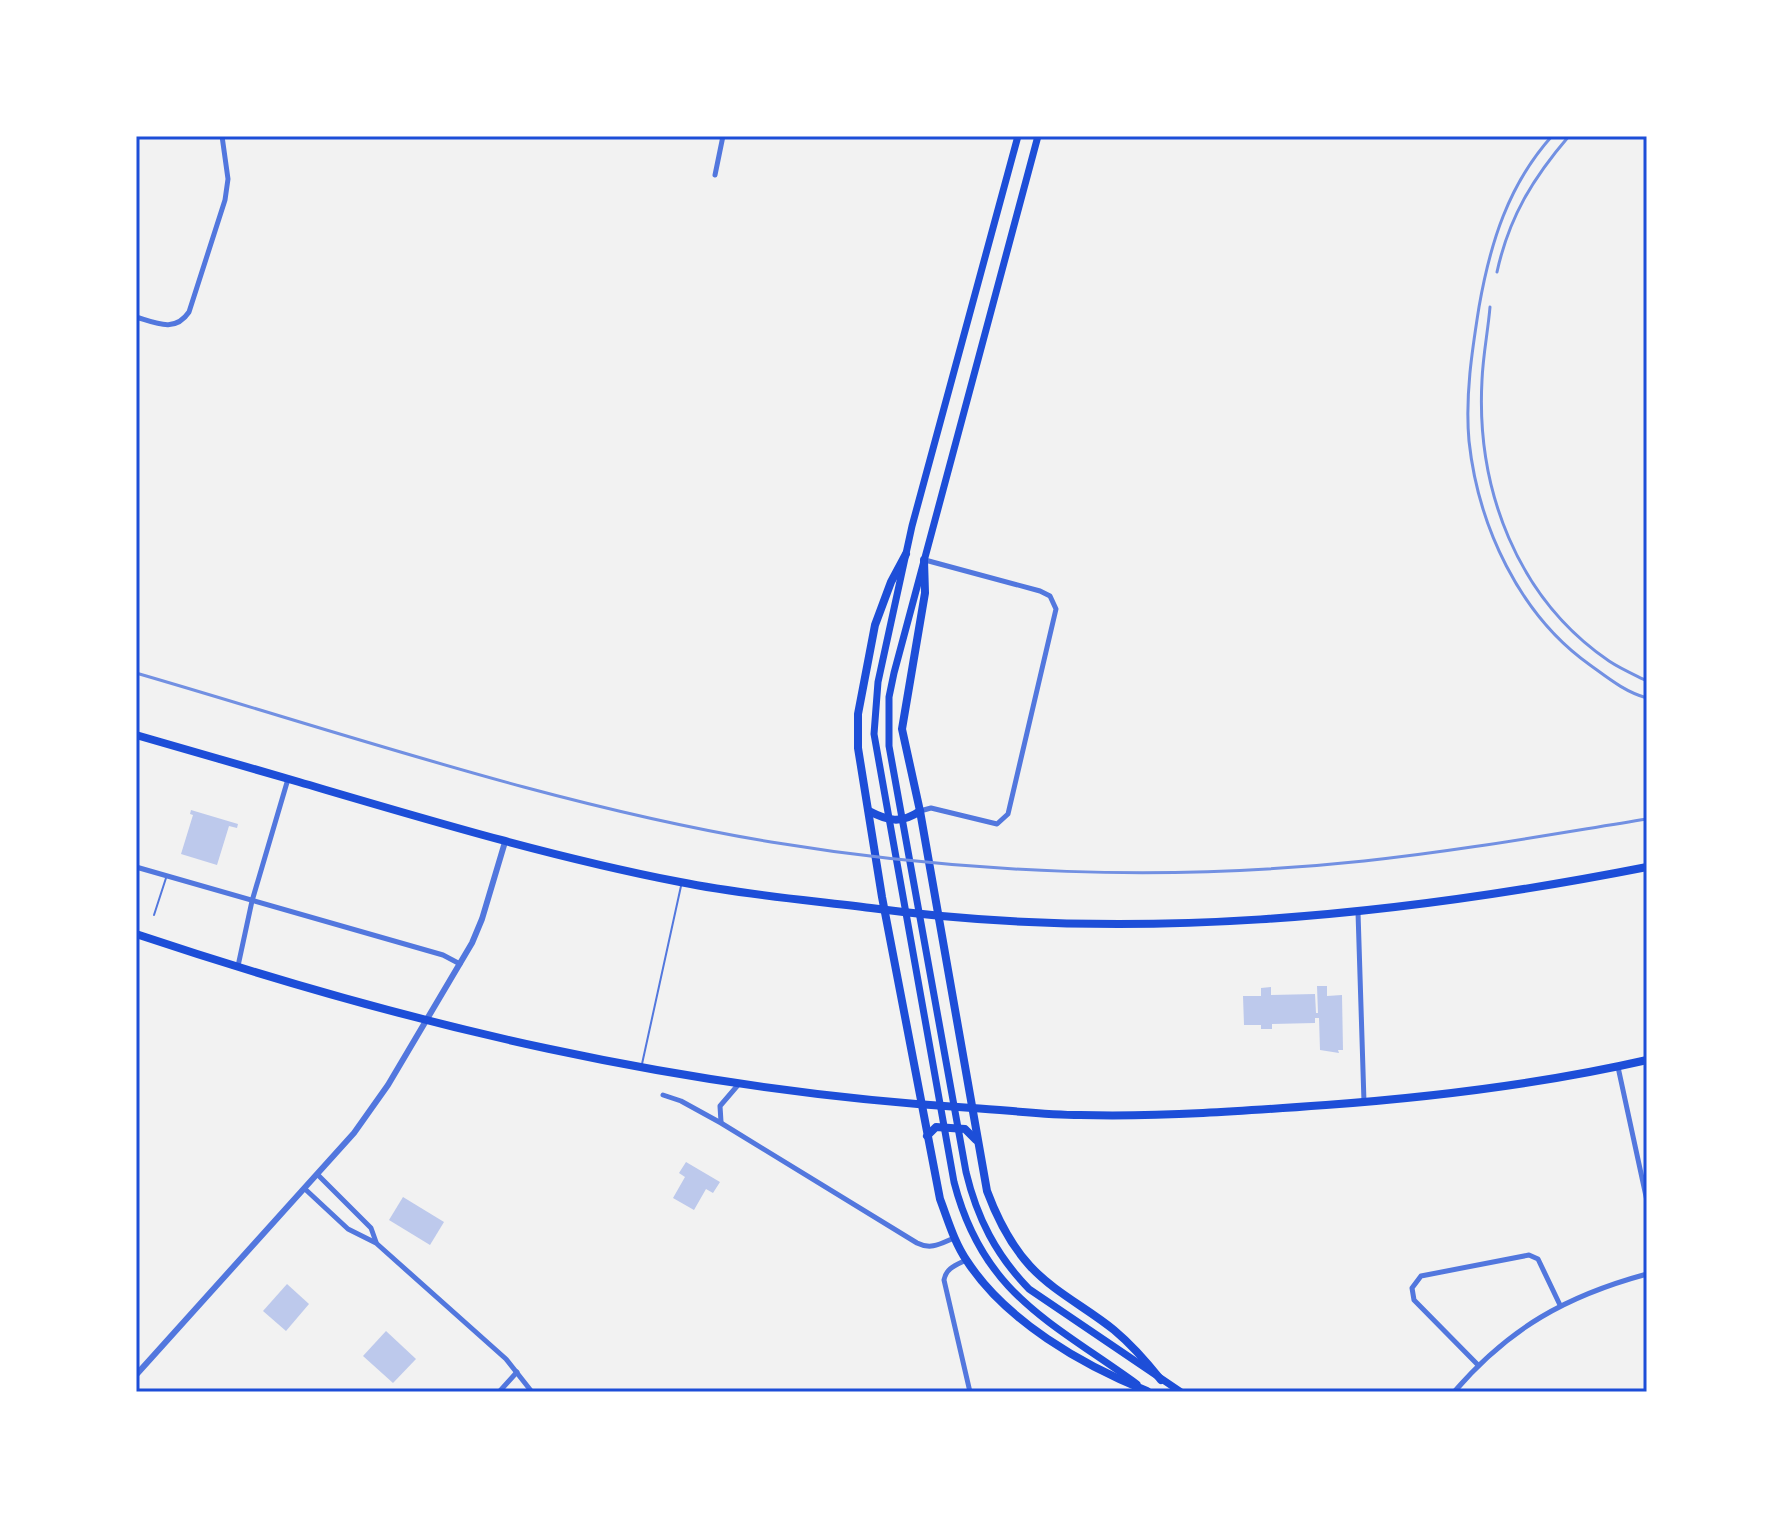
<svg xmlns="http://www.w3.org/2000/svg" width="1783" height="1528" font-family="Jost,sans-serif">
<style>
.building{fill:#bdc9ec}
.lines{fill:none;stroke-linecap:round;stroke-linejoin:round}
.service{stroke:#5277de;stroke-width:2}
.minor{stroke:#5277de;stroke-width:5}
.tertiary{stroke:#5277de;stroke-width:6}
.secondary{stroke:#1d4ed8;stroke-width:7}
.trunk{stroke:#1d4ed8;stroke-width:8}
.rail{stroke:#7290e2;stroke-width:3}
.neatline{fill:none;stroke:#1d4ed8;stroke-width:3}
</style>
<rect width="100%" height="100%" fill="#f2f2f2"/>
<g class="building">
<path d="M191 810 238 824 237 828 229 826 217 865 181 854 193 815 190 814Z"/>
<path d="M1317 986H1327V996L1342 995 1343 1050H1338L1339 1053 1320 1050 1319 1018H1315V1023L1272 1024V1029H1261V1025H1244L1243 996H1261V988L1271 987V995L1315 994 1316 1013H1318Z"/>
<path d="M686 1162 720 1182 713 1193 706 1189 694 1210 673 1198 685 1177 679 1173Z"/>
<path d="M403 1197 444 1222 430 1245 389 1220Z"/>
<path d="M287 1284 309 1304 286 1331 263 1311Z"/>
<path d="M386 1331 416 1359 393 1383 363 1356Z"/>
</g>
<g class="lines">
<g class="service">
<path d="M154 915 166 878"/>
<path d="M642 1064 681 886"/>
</g>
<g class="minor">
<path d="M715 175 723 136"/>
<path d="M136 317C156 323 175 333 189 312L225 200 228 179 222 136"/>
<path d="M920 811 931 808 997 824 1008 814 1056 609 1050 596 1040 591 925 560"/>
<path d="M136 867 443 955 460 964"/>
<path d="M1358 912 1364 1102"/>
<path d="M238 966 252 901 288 779"/>
<path d="M1618 1067 1647 1201"/>
<path d="M663 1095 681 1101 721 1123 917 1243C931 1250 940 1244 954 1238"/>
<path d="M721 1122 720 1106 738 1085"/>
<path d="M318 1175 371 1228 376 1242"/>
<path d="M305 1189 348 1229 376 1243 506 1359 532 1392"/>
<path d="M966 1260C956 1265 946 1268 944 1280L970 1392"/>
<path d="M1478 1365 1414 1300 1412 1288 1421 1276 1529 1255 1538 1259 1560 1305"/>
<path d="M499 1392 517 1372"/>
<path d="M1454 1392C1509 1328 1566 1296 1647 1274"/>
</g>
<path class="tertiary" d="M136 1375 354 1133 388 1085 472 943 482 919 505 842"/>
<g class="secondary">
<path d="M1018 136 912 526 878 682 874 734 954 1182C983 1294 1050 1321 1137 1384"/>
<path d="M1038 136 894 673 889 697V746L966 1172C977 1218 996 1255 1029 1289L1181 1392"/>
</g>
<g class="trunk">
<path d="M906 554 891 582 875 625 858 714V748L882 897 940 1199C948 1220 954 1242 967 1261 1006 1321 1082 1365 1147 1391"/>
<path d="M924 560 925 593 902 729 920 811 987 1191C997 1218 1010 1244 1030 1266 1054 1292 1087 1308 1114 1330 1132 1345 1146 1361 1161 1380"/>
<path d="M136 735C190 751 245 766 299 782 425 819 551 857 680 882 744 895 808 900 871 908 1130 943 1392 917 1647 867"/>
<path d="M869 811C888 821 901 824 920 811"/>
<path d="M136 934C411 1026 682 1090 972 1108 1008 1110 1044 1115 1080 1115 1162 1117 1244 1111 1326 1105 1434 1097 1542 1084 1647 1060"/>
<path d="M927 1136 936 1127 965 1129 976 1140"/>
</g>
<g class="rail">
<path d="M1552 136C1508 185 1490 244 1479 307 1472 351 1465 396 1469 441 1478 525 1519 615 1590 665 1608 678 1625 692 1647 698"/>
<path d="M1497 272C1509 217 1533 178 1569 136"/>
<path d="M1490 307C1488 331 1483 355 1482 380 1476 489 1517 598 1609 661 1621 669 1635 675 1647 681"/>
<path d="M136 673C346 734 555 806 771 842 965 874 1168 882 1364 861 1459 851 1553 834 1647 819"/>
</g>
</g>
<rect width="1783" height="1528" fill="none" stroke="#ffffff" stroke-width="276"/>
<rect x="138" y="138" width="1507" height="1252" class="neatline"/>
</svg>
